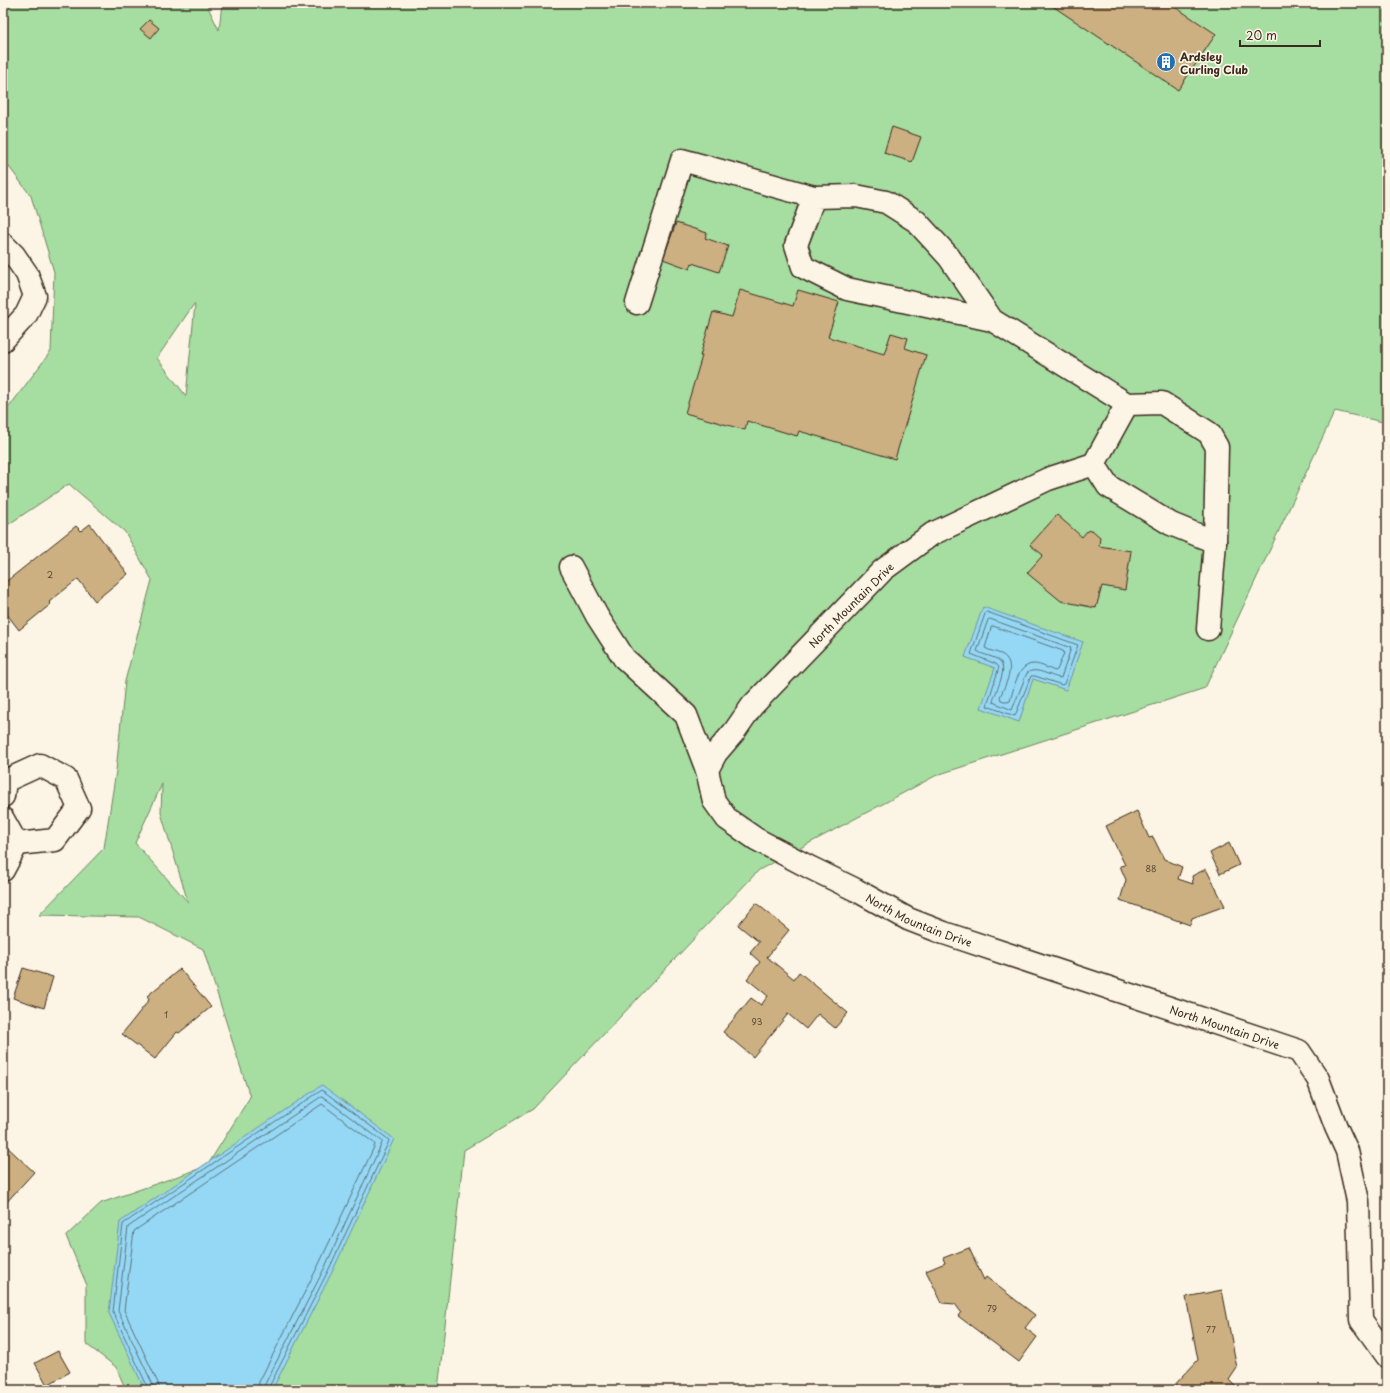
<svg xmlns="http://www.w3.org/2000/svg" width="1390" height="1393" font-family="'Playpen Sans',sans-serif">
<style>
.green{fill:#a6dda1;stroke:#708460;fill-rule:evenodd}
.water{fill:#94d8f6;stroke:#7092a0}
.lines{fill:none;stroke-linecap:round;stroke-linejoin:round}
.shore{stroke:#5f7074;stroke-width:1}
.building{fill:#ccb081;stroke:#3b2a1e}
.minor-casing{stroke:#3b2a1e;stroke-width:25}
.minor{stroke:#fcf5e5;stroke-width:22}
.labels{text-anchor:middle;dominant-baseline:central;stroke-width:3.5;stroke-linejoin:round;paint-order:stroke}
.number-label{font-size:9px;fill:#5f4c37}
.poi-label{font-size:11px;font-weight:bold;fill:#3b2a1e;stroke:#fcf5e5;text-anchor:start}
.street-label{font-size:11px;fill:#3b2a1e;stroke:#fcf5e5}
</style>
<rect width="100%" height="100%" fill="#fcf5e5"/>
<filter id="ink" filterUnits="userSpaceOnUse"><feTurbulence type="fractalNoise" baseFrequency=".025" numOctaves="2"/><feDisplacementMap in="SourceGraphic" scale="8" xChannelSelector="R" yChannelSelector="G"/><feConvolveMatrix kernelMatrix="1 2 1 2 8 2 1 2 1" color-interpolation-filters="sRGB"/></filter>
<g filter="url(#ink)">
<path class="green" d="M3 3H206L219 30 222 3H1387V423L1335 411 1205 688 937 775 759 870 533 1109 464 1150 438 1390H126L116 1367 86 1344V1283L66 1236 101 1203 207 1166 250 1097 203 949 139 917 39 915 104 848 116 771 125 681 152 580 125 532 69 484 3 528V415L51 351 54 272 31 196 3 159ZM194 304H195L186 396 157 358ZM162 784 161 813 188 902 135 843Z"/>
<g class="water">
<path d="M983 607 1083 642 1066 690 1033 679 1019 722 981 708 995 668 965 657Z"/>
<path d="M322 1085 394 1139 333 1270 272 1390H145L109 1313 120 1222Z"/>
</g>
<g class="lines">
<g class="shore">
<path d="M987 612 1078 645 1064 684 1062 685 1035 676H1031L1015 716 987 706 999 667 996 664 971 654 985 614Z"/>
<path d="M990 619 1071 648 1061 678C1050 677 1037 666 1027 673L1012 710 993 702C995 691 1011 666 997 659 991 656 983 655 977 651L988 620Z"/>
<path d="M993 626 1063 651 1064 653 1057 670 1055 671C1049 669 1041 664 1034 664 1017 664 1014 689 1010 701L1008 702 1001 700 1000 697C1005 685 1017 665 1003 655 997 652 990 651 985 648L991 628Z"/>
<path d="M149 1390 113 1312 123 1224 322 1090 388 1139 389 1141 329 1269 269 1387V1390"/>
<path d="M154 1390 153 1385 118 1311 128 1227 322 1096 382 1141V1143L325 1267 265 1384 264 1390"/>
<path d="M160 1390 158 1383 124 1310 134 1231 322 1104 374 1143 375 1145 319 1264 259 1382 258 1390"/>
</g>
</g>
<g class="building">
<path d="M1048 3H1169L1216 34 1178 90Z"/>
<path d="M149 20 159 28 151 38 140 29Z"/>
<path d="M892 127 921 137 912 162 884 153Z"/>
<path d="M676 223 707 233 705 238 728 246 719 272 692 263 690 269 663 259Z"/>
<path d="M740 290 793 306 798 290 839 302 828 337 884 354 891 333 908 338 905 348 926 355 895 459 799 431 797 436 747 421 745 430 685 413 702 356H700L713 312 732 317Z"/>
<path d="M1057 515 1082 537 1087 531 1092 530 1100 537 1099 546 1131 551 1125 590 1102 586 1096 608 1061 601 1027 573 1043 555 1030 545Z"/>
<path d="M90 524 128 574 95 601 78 579 49 602 51 604 19 630 3 609V584L76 526 81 531Z"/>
<path d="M1137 811 1149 838 1153 837 1164 859 1182 867 1178 879 1193 884 1192 876 1206 869 1225 906 1192 918 1190 925 1120 900 1126 880 1120 866 1125 865 1106 826Z"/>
<path d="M1229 843 1239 865 1220 874 1210 853Z"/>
<path d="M756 903 789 930 767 957 794 979 799 972 848 1013 835 1028 818 1014 806 1029 788 1014 753 1057 723 1032 751 998 761 1005 768 996 747 979 760 962 750 953 759 942 738 925Z"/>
<path d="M23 968 53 977 44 1008 13 998Z"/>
<path d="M180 969 211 1007 179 1033 177 1032 155 1059 122 1034 149 1000 147 996Z"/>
<path d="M3 1143 34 1172 4 1205 3 1204Z"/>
<path d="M969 1248 984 1280 986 1277 1035 1315 1025 1328 1037 1337 1019 1362 958 1316 961 1312 955 1304 942 1303 926 1271 945 1263 943 1258Z"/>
<path d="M1222 1290 1237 1368 1229 1380 1236 1387 1234 1390H1170L1198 1360 1186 1297Z"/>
<path d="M58 1351 70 1372 47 1385 35 1363Z"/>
</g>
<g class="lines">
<g class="minor-casing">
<g id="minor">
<path d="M3 244 14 255 27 274 35 296 26 315 3 340"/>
<path d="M637 303 682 160 814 197"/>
<path id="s1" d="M992 320 949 257 916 221 886 202 856 196 814 197 796 245 803 267 847 289 992 320 1127 404 1094 464 1048 479 932 534 883 570 752 706 734 732 716 753 707 770 714 801 727 819 756 839 811 868 856 890 908 919 944 933 1299 1051 1318 1079 1336 1127 1347 1151 1358 1201 1361 1320 1387 1356"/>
<path d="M1094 464 1108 486 1171 524 1215 542 1217 447 1209 433 1162 403 1127 404"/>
<path d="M571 567 597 616 624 658 686 715 707 770"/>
<path d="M1208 629 1215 542"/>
<path d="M3 796 5 781 40 765 66 779 79 808 55 840 17 844"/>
<path d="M3 819 17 844"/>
<path d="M3 870 17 844"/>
</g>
</g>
<use href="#minor" class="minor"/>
</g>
</g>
<defs>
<g id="building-disc" transform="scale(1)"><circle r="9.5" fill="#1f6fb2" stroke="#fcf5e5"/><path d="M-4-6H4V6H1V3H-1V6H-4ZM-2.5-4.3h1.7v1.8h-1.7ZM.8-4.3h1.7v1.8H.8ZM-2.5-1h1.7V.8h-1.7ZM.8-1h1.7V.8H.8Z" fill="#fff"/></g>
</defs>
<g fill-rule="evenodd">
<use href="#building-disc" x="1166" y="62"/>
</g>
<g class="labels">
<g class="number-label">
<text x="50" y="574">2</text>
<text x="1151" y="868">88</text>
<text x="166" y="1014">1</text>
<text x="757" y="1021">93</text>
<text x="992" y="1308">79</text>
<text x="1211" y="1329">77</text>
</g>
<g class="poi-label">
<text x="1180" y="56">Ardsley<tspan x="1180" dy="13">Curling Club</tspan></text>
</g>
<g class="street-label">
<text transform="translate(851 605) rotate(-45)">North Mountain Drive</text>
<text stroke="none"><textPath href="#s1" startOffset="1509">North Mountain Drive</textPath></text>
<text stroke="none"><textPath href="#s1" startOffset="1833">North Mountain Drive</textPath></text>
</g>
</g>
<rect width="1390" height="1393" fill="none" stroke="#fcf5e5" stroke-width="16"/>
<rect x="8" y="8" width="1374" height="1377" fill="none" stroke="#3b2a1e" stroke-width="1.5" filter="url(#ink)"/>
<path d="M1240 40v6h80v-6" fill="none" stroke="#3b2a1e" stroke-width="2"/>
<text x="1246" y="40" font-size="12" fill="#3b2a1e" stroke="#fcf5e5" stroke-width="3" paint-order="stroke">20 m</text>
</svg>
